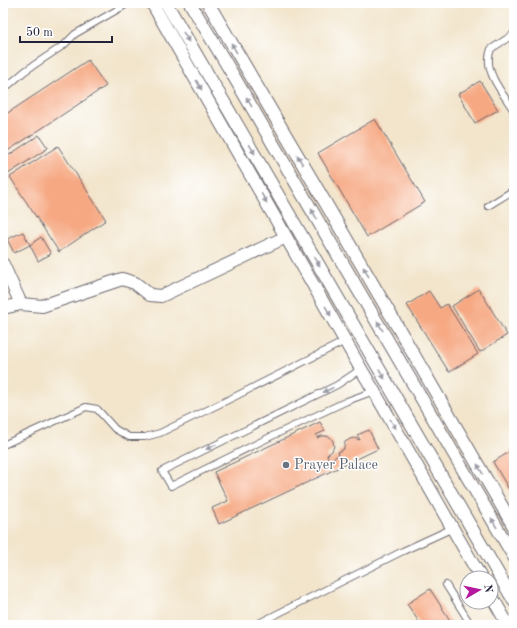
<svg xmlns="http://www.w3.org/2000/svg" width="517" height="628" font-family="'Old Standard TT',serif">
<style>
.building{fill:#f6a882}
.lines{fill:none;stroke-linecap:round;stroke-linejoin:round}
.service-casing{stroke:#6b666e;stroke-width:8}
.minor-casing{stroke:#6b666e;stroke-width:14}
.service{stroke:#fff;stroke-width:6}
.minor{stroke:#fff;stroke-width:12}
.oneway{fill:#9c9ca7}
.worship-dot{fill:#6b7280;stroke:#fff;stroke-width:1.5}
.labels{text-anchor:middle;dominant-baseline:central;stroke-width:3;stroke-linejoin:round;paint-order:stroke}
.worship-label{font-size:14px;fill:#5b616d;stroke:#fff;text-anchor:start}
</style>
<rect width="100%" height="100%" fill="#fff"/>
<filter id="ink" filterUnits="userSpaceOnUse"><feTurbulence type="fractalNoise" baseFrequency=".025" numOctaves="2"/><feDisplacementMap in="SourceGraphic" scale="8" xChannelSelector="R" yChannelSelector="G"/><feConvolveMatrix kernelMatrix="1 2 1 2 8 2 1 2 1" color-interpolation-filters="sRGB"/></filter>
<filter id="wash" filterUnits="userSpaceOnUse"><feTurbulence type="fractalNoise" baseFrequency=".012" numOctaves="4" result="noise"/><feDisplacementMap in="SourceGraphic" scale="16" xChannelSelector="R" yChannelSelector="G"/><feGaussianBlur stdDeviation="0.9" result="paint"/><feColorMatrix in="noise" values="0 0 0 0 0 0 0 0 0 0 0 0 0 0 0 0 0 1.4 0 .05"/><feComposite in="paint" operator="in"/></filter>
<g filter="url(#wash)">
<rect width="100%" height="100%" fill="#f2e5cc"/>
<g id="blocks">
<g class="building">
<path d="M88 60 106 86 3 154V116Z"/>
<path d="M480 81 498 110 475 123 458 94Z"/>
<path d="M375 119 425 202 367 237 318 153Z"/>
<path d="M39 135 48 148 5 176 3 173V159Z"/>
<path d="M58 146 106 220 59 252 10 177Z"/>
<path d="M23 232 30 245 14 253 7 239Z"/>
<path d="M41 237 51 254 38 261 30 245Z"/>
<path d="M479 289 507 335 480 352 452 306Z"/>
<path d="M429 291 440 308 447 304 478 354 449 372 407 305Z"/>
<path d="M320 422 325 431 316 435 317 438 321 436H326L330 437 333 441 334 446 332 451 327 455 329 460 339 455 338 452 344 449V446L345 442 350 439 354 438 360 440 357 435 369 430 378 449 219 524 212 508 228 501 214 472Z"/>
<path d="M514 449V498L493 462Z"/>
<path d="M430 589 453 625H421L407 604Z"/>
</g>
</g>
</g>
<g filter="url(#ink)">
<use href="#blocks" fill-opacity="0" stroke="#6b666e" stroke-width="1"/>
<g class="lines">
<g class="service-casing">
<g id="service">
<path d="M514 34 491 49C490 52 489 55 489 58 487 76 505 96 514 111"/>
<path d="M3 90 25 71 64 45 75 34 129 3"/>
<path d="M488 206 514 190"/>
<path d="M361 369 337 385 162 471 171 486 270 437 347 401 374 391"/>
<path d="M3 445 86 407 97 409 115 429 129 437H145L160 433 236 396 345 341"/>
<path d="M446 585 471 625"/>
<path d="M255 625 403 551 453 528"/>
</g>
</g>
<g class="minor-casing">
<g id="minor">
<path d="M152 3 286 237 361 369 374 391 481 578"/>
<path d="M166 3C283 202 397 403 514 601"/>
<path d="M190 3 230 70 514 557"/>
<path d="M208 3 325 202 514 527"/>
<path d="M3 264 21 304"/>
<path d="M3 308 21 304 42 306 122 279 135 283 150 295 161 296 286 237"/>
<path d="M491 595 508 625"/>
</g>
</g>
<use href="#service" class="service"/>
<use href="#minor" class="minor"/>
</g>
<defs><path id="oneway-solid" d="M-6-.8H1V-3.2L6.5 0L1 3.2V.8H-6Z"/></defs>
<g class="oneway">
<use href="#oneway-solid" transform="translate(186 37) rotate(60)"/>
<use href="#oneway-solid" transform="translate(234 48) rotate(-120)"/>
<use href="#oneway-solid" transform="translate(199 85) rotate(60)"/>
<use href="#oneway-solid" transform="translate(249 102) rotate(-120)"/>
<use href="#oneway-solid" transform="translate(252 149) rotate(60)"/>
<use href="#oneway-solid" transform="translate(300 160) rotate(-120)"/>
<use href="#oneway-solid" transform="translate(264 198) rotate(60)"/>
<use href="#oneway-solid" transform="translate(314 214) rotate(-120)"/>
<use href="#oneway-solid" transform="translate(317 261) rotate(60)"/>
<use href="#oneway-solid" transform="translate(366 272) rotate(-120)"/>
<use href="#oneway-solid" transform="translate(328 311) rotate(60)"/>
<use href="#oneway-solid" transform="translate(380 326) rotate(-120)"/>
<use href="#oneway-solid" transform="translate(382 374) rotate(60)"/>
<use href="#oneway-solid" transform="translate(328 390) rotate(154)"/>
<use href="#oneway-solid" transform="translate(393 424) rotate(60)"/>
<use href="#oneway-solid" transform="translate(211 447) rotate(154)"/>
<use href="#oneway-solid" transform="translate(480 469) rotate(-120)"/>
<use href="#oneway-solid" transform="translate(494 523) rotate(-120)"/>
</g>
</g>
<circle class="worship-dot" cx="286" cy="465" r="4"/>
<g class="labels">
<g class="worship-label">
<text x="294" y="465">Prayer Palace</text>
</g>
</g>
<rect width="517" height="628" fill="none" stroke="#fff" stroke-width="16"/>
<g transform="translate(479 590) rotate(81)"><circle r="19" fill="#ffffff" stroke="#a7a7b1"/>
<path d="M0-3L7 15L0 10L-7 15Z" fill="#b5179e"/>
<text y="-6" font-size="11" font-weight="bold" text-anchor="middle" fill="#22223b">N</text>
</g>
<path d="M20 36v6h92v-6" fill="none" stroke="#22223b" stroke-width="2"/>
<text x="26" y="36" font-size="12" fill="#22223b" stroke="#ffffff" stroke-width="3" paint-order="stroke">50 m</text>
</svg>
